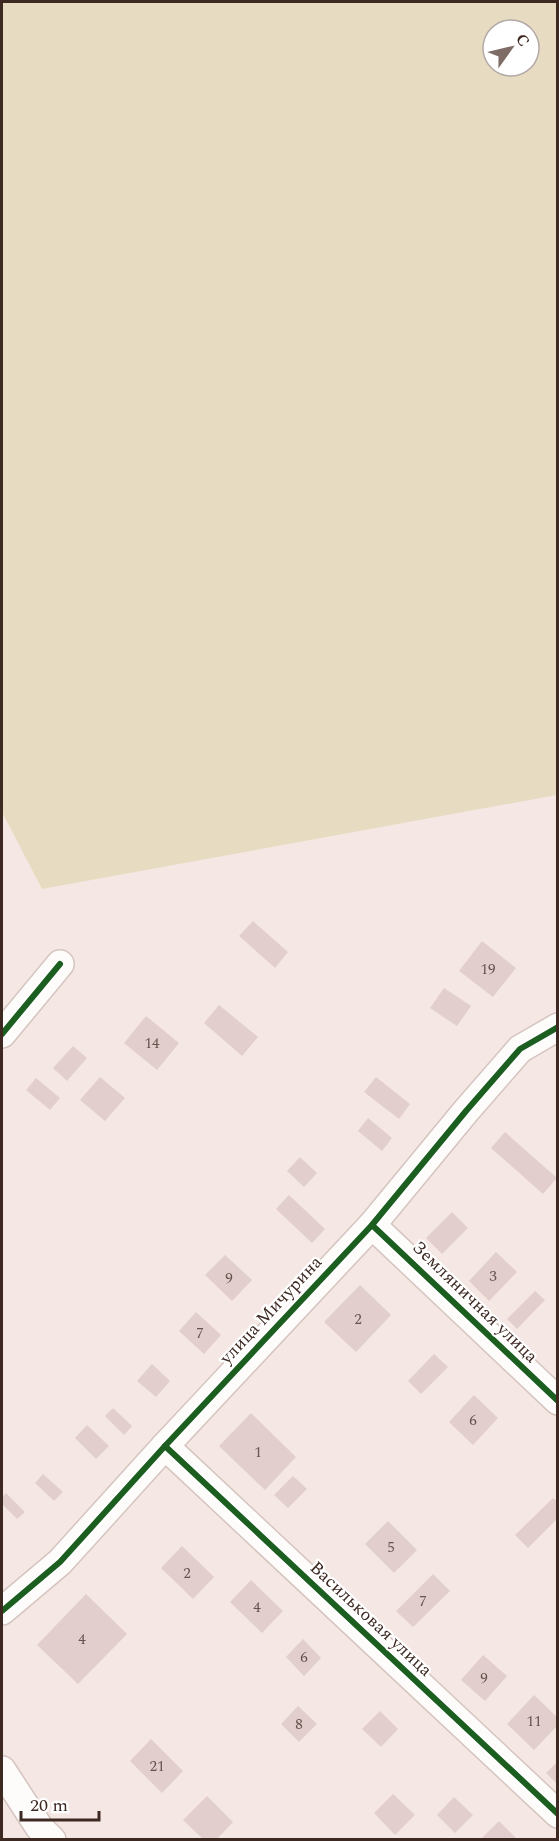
<svg xmlns="http://www.w3.org/2000/svg" width="559" height="1841" font-family="Spectral,serif">
<style>
.green{fill:#e7dcc2;fill-rule:evenodd}
.building{fill:#e1cecd}
.lines{fill:none;stroke-linecap:round;stroke-linejoin:round}
.street-casing{stroke:#d5c4bf;stroke-width:30}
.street{stroke:#fefcfb;stroke-width:27}
.cycleway-casing{stroke:#fff;stroke-width:10}
.cycleway{stroke:#1b5e20;stroke-width:6}
.labels{text-anchor:middle;dominant-baseline:central;stroke-width:4.5;stroke-linejoin:round;paint-order:stroke}
.number-label{font-size:15px;fill:#67524d}
.street-label{font-size:18px;fill:#3e2922;stroke:#fff}
</style>
<rect width="100%" height="100%" fill="#f5e8e4"/>
<path class="green" d="M2 2H557V795L42 889 2 812ZM493 30H529V66H493Z"/>
<g class="building">
<path d="M253 921 288 952 275 968 239 936Z"/>
<path d="M482 941 516 968 493 997 459 971Z"/>
<path d="M444 988 471 1006 457 1026 430 1008Z"/>
<path d="M219 1005 258 1037 242 1056 204 1023Z"/>
<path d="M146 1016 179 1043 157 1070 124 1043Z"/>
<path d="M73 1046 87 1058 67 1081 53 1068Z"/>
<path d="M100 1077 125 1098 105 1121 80 1100Z"/>
<path d="M376 1077 410 1104 399 1119 364 1092Z"/>
<path d="M36 1078 60 1098 50 1110 26 1090Z"/>
<path d="M368 1118 392 1138 382 1151 358 1131Z"/>
<path d="M505 1132 557 1178 543 1194 491 1148Z"/>
<path d="M300 1157 317 1173 304 1187 287 1171Z"/>
<path d="M289 1195 325 1229 312 1243 276 1209Z"/>
<path d="M452 1212 468 1228 442 1254 426 1238Z"/>
<path d="M496 1252 517 1272 489 1301 469 1281Z"/>
<path d="M225 1255 252 1280 232 1301 205 1275Z"/>
<path d="M360 1285 391 1315 356 1352 324 1322Z"/>
<path d="M535 1291 545 1300 517 1329 507 1319Z"/>
<path d="M196 1312 221 1335 204 1354 179 1331Z"/>
<path d="M434 1354 448 1367 421 1394 408 1381Z"/>
<path d="M152 1364 170 1381 156 1397 137 1381Z"/>
<path d="M474 1395 498 1418 473 1445 449 1422Z"/>
<path d="M113 1408 132 1426 124 1435 105 1416Z"/>
<path d="M251 1413 296 1457 265 1490 219 1446Z"/>
<path d="M87 1425 109 1446 96 1459 75 1438Z"/>
<path d="M43 1474 63 1492 54 1501 35 1483Z"/>
<path d="M293 1476 307 1489 288 1508 274 1495Z"/>
<path d="M6 1493 25 1512 17 1519 2 1504V1497Z"/>
<path d="M553 1498 558 1502V1518L528 1548 515 1535Z"/>
<path d="M388 1521 417 1550 394 1573 365 1544Z"/>
<path d="M182 1546 214 1577 193 1599 161 1568Z"/>
<path d="M433 1574 450 1591 413 1627 396 1611Z"/>
<path d="M251 1580 283 1611 262 1633 230 1602Z"/>
<path d="M86 1594 127 1634 78 1684 37 1645Z"/>
<path d="M303 1639 321 1658 304 1676 286 1657Z"/>
<path d="M483 1655 507 1676 485 1701 461 1680Z"/>
<path d="M534 1695 558 1718V1725L534 1750 507 1724Z"/>
<path d="M298 1706 317 1724 299 1742 281 1724Z"/>
<path d="M380 1711 398 1729 381 1747 362 1729Z"/>
<path d="M151 1739 183 1771 162 1793 130 1761Z"/>
<path d="M558 1761V1785L546 1773Z"/>
<path d="M393 1794 415 1815 395 1835 374 1813Z"/>
<path d="M207 1796 233 1822 216 1840H204L183 1820Z"/>
<path d="M454 1797 473 1815 455 1833 437 1815Z"/>
<path d="M499 1821 518 1840H480Z"/>
</g>
<g class="lines">
<g class="street-casing">
<g id="street">
<path d="M2 1034 60 964"/>
<path d="M372 1225 558 1401"/>
<path d="M165 1446 558 1814"/>
<path d="M2 1611 60 1562 165 1446 372 1225 466 1111 520 1049 558 1027"/>
<path d="M2 1770 39 1827 52 1840"/>
</g>
</g>
<use href="#street" class="street"/>
<g class="cycleway-casing">
<g id="cycleway">
<path d="M2 1034 60 964"/>
<path d="M372 1225 558 1401"/>
<path d="M165 1446 558 1814"/>
<path d="M2 1611 60 1562 165 1446 372 1225 466 1111 520 1049 558 1027"/>
</g>
</g>
<use href="#cycleway" class="cycleway"/>
</g>
<g class="labels">
<g class="number-label">
<text x="488" y="969">19</text>
<text x="152" y="1043">14</text>
<text x="493" y="1276">3</text>
<text x="229" y="1278">9</text>
<text x="358" y="1319">2</text>
<text x="200" y="1333">7</text>
<text x="473" y="1420">6</text>
<text x="258" y="1452">1</text>
<text x="391" y="1547">5</text>
<text x="187" y="1573">2</text>
<text x="423" y="1601">7</text>
<text x="257" y="1607">4</text>
<text x="82" y="1639">4</text>
<text x="304" y="1657">6</text>
<text x="484" y="1678">9</text>
<text x="534" y="1721">11</text>
<text x="299" y="1724">8</text>
<text x="157" y="1766">21</text>
</g>
<g class="street-label">
<text transform="translate(475 1302) rotate(44)">Земляничная улица</text>
<text transform="translate(271 1310) rotate(-47)">улица Мичурина</text>
<text transform="translate(371 1619) rotate(43)">Васильковая улица</text>
</g>
</g>
<rect width="559" height="1841" fill="none" stroke="#3e2922" stroke-width="6"/>
<g transform="translate(511 48) rotate(56)"><circle r="28" fill="#ffffff" stroke="#b2a9a7" stroke-width="1.5"/>
<path d="M0-4.5L10 22L0 15L-10 22Z" fill="#7e6c66"/>
<text y="-9" font-size="16" font-weight="bold" text-anchor="middle" fill="#3e2922">С</text>
</g>
<path d="M21 1811v9h78v-9" fill="none" stroke="#3e2922" stroke-width="3"/>
<text x="30" y="1811" font-size="18" fill="#3e2922" stroke="#ffffff" stroke-width="4.5" paint-order="stroke">20 m</text>
</svg>
